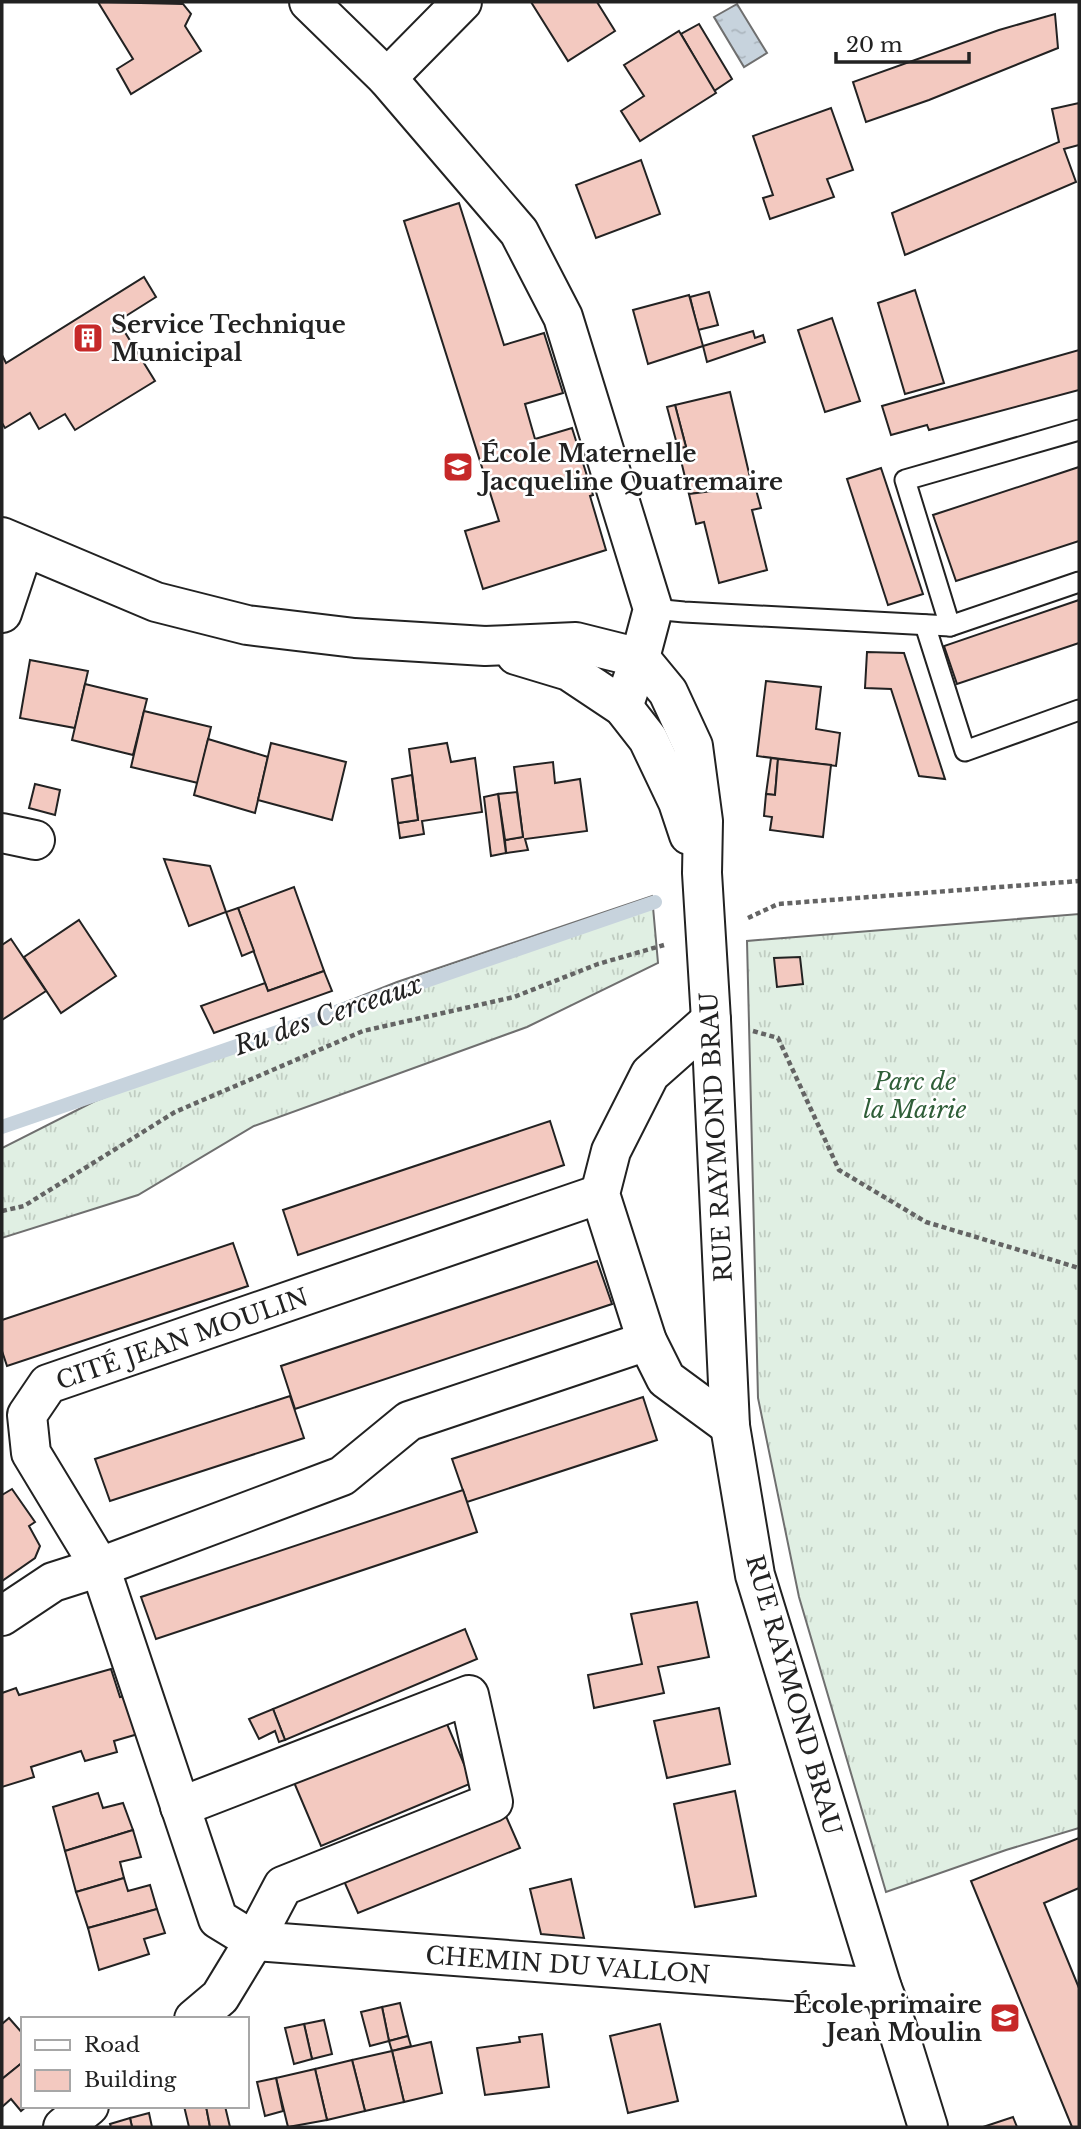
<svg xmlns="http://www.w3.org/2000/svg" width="1081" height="2129" font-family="'Libre Baskerville',serif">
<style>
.grass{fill:url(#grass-tufts);stroke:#6f6f6f;stroke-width:2}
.water{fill:url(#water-ripples);stroke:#6f6f6f;stroke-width:2}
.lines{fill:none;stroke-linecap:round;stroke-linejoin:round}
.stream{stroke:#c7d3dd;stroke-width:14}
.building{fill:#f3c9c0;stroke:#222;stroke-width:2}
.service-casing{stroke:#222;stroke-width:23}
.minor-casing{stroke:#222;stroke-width:42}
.tertiary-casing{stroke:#222;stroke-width:42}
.path{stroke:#646464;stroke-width:4.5;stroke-dasharray:5 3.5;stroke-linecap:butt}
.service{stroke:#fff;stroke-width:19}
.minor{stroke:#fff;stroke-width:38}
.tertiary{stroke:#fff;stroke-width:38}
.labels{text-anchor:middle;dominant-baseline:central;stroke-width:5;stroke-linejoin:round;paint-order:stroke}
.poi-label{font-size:24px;font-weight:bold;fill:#222;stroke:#fff;text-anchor:start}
.park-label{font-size:24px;font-style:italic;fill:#2f5e38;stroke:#fff}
.street-label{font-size:24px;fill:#222;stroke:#fff}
.water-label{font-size:26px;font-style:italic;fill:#222;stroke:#fff}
</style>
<defs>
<pattern id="grass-tufts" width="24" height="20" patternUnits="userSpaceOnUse" patternTransform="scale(1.75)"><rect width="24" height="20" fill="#e0efe3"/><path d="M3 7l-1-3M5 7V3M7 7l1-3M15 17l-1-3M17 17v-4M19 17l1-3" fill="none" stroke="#c0cdc2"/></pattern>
<pattern id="water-ripples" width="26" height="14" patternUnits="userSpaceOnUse" patternTransform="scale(1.75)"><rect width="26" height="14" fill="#c7d3dd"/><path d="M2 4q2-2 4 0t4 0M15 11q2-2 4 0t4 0" fill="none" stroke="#abb5bd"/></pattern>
</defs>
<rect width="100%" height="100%" fill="#fff"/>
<g class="grass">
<path d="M652 896 658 963 527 1027 254 1126 138 1195 2 1238V1148L95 1101 397 982Z"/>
<path d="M1079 914V1828L1006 1850 886 1892 799 1597 758 1398 747 941Z"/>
</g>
<path class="water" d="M737 4 767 53 744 67 714 17Z"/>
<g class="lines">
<path class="stream" d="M2 1127 655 902"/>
</g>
<g class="building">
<path d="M98 2 183 4 191 14 185 26 201 51 131 94 117 69 133 59Z"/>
<path d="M531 2H597L615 31 568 61Z"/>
<path d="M1055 14 1058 48 929 100 866 122 853 82 999 30Z"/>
<path d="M699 24 732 79 714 91 681 34Z"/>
<path d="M679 31 716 93 640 141 621 111 644 96 624 65Z"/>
<path d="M1079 103V145L1064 149 1076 182 905 255 892 213 1059 142 1052 109Z"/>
<path d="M831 108 853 170 827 179 834 197 770 219 763 198 773 195 753 136Z"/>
<path d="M641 160 660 214 596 238 576 185Z"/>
<path d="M459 203 504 345 544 333 563 393 525 404 535 439 572 428 593 495 590 496 606 550 483 589 465 531 499 521 404 221Z"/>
<path d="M144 277 156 297 118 321 155 381 75 430 65 414 39 429 30 413 5 428 2 423V355L6 363Z"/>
<path d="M915 290 944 383 905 394 878 303Z"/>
<path d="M709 292 718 325 698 330 690 297Z"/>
<path d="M689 295 703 346 648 364 633 310Z"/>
<path d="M832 318 860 401 825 412 798 330Z"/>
<path d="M753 331 755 338 763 335 765 342 707 362 703 346Z"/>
<path d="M1079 350V390L929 430 927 425 891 435 882 406Z"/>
<path d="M730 392 752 486 689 494 678 448 686 447 675 405Z"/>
<path d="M675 405 686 447 678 448 667 407Z"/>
<path d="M1079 467V541L956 581 933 515Z"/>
<path d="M881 468 923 594 888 605 847 479Z"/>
<path d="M752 486H755L761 508 752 510 767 570 719 583 704 522 696 524 689 494Z"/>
<path d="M1079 600V643L957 684 944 646Z"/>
<path d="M867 652 904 653 945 779 919 776 891 689 865 688Z"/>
<path d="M30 660 88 671 75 728 20 718Z"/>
<path d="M766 681 821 687 816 729 840 733 836 766 757 756Z"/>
<path d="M85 684 147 699 133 755 72 740Z"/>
<path d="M144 711 211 727 198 783 131 767Z"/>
<path d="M208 739 268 757 255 813 194 795Z"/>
<path d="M271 743 346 762 332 820 258 800Z"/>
<path d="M447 743 451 762 475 758 482 812 422 821 424 834 400 838 398 823 418 820 409 749Z"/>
<path d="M771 758 778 759 775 795 766 794Z"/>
<path d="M778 759 831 765 823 837 770 830 772 817 764 816 766 794 775 795Z"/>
<path d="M553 762 555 783 580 779 587 831 525 839 528 850 506 853 505 840 523 837 514 767Z"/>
<path d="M412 775 418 820 398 823 392 779Z"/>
<path d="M35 784 60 790 55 815 29 808Z"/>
<path d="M517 792 523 837 505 840 498 794Z"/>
<path d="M498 794 506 853 491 856 484 797Z"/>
<path d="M164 859 210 866 226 912 189 926Z"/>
<path d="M294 887 324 971 268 991 238 908Z"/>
<path d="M238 908 254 951 242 956 226 912Z"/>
<path d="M79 920 116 976 61 1013 24 957Z"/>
<path d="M11 939 46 991 2 1020V945Z"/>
<path d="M800 957 803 984 777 987 774 958Z"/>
<path d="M324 971 332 991 214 1033 201 1006 265 983 268 991Z"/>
<path d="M550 1121 564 1165 298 1255 283 1210Z"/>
<path d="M233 1243 248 1286 7 1366 2 1351V1320Z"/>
<path d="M597 1261 612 1304 295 1409 281 1366Z"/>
<path d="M290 1396 304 1438 110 1501 95 1459Z"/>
<path d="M643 1397 657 1440 467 1502 452 1459Z"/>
<path d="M12 1489 35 1522 29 1526 40 1546 35 1558 2 1581V1495Z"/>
<path d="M463 1490 477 1532 156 1639 141 1597Z"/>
<path d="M697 1602 709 1657 658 1667 664 1693 594 1708 588 1675 642 1664 631 1614Z"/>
<path d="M465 1629 477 1659 285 1740 273 1709Z"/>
<path d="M111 1669 120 1697 126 1696 138 1734 114 1741 117 1752 85 1761 81 1751 31 1767 34 1777 2 1787V1693L16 1688 19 1695Z"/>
<path d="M719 1708 730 1764 667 1778 654 1721Z"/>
<path d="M273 1709 285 1740 279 1742 275 1731 259 1739 249 1719Z"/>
<path d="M444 1717 472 1783 321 1846 293 1780Z"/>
<path d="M735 1791 756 1896 695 1907 674 1804Z"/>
<path d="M98 1793 103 1808 123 1803 133 1830 65 1851 53 1807Z"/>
<path d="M505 1814 520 1848 358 1913 344 1881Z"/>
<path d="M133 1830 141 1857 120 1862 124 1878 76 1892 65 1851Z"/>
<path d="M1079 1838V1888L1044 1903 1079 1988V2127H1072L971 1881Z"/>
<path d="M124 1878 128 1891 150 1885 157 1909 88 1928 76 1892Z"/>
<path d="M571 1879 584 1938 541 1934 530 1889Z"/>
<path d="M157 1909 165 1933 144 1939 149 1954 99 1970 88 1928Z"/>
<path d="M400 2003 408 2036 389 2041 382 2007Z"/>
<path d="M382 2007 389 2041 370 2046 361 2012Z"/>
<path d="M9 2018 23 2034V2062L2 2079V2024Z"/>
<path d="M324 2020 332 2054 312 2059 304 2024Z"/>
<path d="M304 2024 312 2059 294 2064 285 2028Z"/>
<path d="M660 2024 678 2101 628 2113 610 2036Z"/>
<path d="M542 2034 549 2087 485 2095 477 2048 520 2042 519 2037Z"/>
<path d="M408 2036 411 2046 392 2051 389 2041Z"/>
<path d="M431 2042 442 2093 404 2102 392 2051Z"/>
<path d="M392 2051 404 2102 365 2111 352 2060Z"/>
<path d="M352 2060 365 2111 327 2120 315 2069Z"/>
<path d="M23 2062V2106H27L21 2111 11 2099 2 2107V2079Z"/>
<path d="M315 2069 327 2120 288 2127 276 2078Z"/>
<path d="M276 2078 283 2111 265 2116 257 2082Z"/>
<path d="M184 2106H206L210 2127H189Z"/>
<path d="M206 2106H225L230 2127H210Z"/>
<path d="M149 2113 152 2127H132L130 2118Z"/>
<path d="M1013 2117 1017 2127H983Z"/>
<path d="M130 2118 132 2127H111L110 2124Z"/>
</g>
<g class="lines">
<g class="service-casing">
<g id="service">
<path d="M653 609 684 612 950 626 1079 582"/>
<path d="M925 625 965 751 1079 710"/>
<path d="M950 626 905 480 1079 430"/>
</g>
</g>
<g class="minor-casing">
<g id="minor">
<path d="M309 2 387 78 519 232 563 317 653 609 640 658 623 707"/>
<path d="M387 78 462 2"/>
<path d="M2 613 24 547"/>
<path d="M2 833 35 840"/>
<path d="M711 1020 650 1074 611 1151 600 1194 647 1341 666 1379 730 1426"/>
<path d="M600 1194 48 1384 27 1415 31 1453 100 1567 218 1919 254 1941 882 1988"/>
<path d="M2 1616 53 1582 100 1567 342 1476 409 1421 647 1341"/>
<path d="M180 1807 469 1695 493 1802 283 1886 254 1941 220 1997 194 2019"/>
<path d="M63 2127 89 2106"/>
</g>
</g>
<g class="tertiary-casing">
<g id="tertiary">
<path d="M2 537 156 602 247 625 355 638 485 646 576 642 640 658 668 692 693 746 703 821 702 873 711 1020 730 1426 755 1575 882 1988 897 2027 928 2127"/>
<path d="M516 655 569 671 623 707 648 739 678 802 689 835"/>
</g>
</g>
<g class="path">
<path d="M748 918 778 904 1079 881"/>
<path d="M753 1031 778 1038 839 1170 926 1222 1079 1268"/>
<path d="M2 1211 24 1206 175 1112 363 1031 514 997 598 964 664 945"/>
</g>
<use href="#service" class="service"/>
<use href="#minor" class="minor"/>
<use href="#tertiary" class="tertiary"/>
</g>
<defs>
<g id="building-square" transform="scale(1.575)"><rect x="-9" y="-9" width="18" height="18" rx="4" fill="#c62828" stroke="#fff"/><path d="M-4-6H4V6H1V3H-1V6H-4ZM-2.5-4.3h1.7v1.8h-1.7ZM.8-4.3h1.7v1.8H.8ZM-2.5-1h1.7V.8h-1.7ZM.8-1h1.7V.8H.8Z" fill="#fff"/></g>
<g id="school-square" transform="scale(1.575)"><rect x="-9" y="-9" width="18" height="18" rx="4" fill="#c62828" stroke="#fff"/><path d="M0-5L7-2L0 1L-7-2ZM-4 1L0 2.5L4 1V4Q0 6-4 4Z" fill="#fff"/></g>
</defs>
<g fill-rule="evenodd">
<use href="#building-square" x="88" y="338"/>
<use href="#school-square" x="458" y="467"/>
<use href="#school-square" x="1005" y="2018"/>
</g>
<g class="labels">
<g class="poi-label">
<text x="111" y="324">Service Technique<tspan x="111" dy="28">Municipal</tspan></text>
<text x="481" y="453">École Maternelle<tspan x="481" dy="28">Jacqueline Quatremaire</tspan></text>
<text x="982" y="2004" text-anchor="end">École primaire<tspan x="982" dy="28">Jean Moulin</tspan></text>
</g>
<g class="park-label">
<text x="915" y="1081">Parc de<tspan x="915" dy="28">la Mairie</tspan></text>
</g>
<g class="street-label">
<text transform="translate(716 1137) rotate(-93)">RUE RAYMOND BRAU</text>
<text transform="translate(182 1339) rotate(-19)">CITÉ JEAN MOULIN</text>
<text transform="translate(794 1695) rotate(74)">RUE RAYMOND BRAU</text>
<text transform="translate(568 1965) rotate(4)">CHEMIN DU VALLON</text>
</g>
<g class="water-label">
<text transform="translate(328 1015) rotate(-19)">Ru des Cerceaux</text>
</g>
</g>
<rect width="1081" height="2129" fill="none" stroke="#222222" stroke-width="7"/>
<rect x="21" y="2017" width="228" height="91" fill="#ffffff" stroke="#a7a7a7" stroke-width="2"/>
<rect x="35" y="2040" width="35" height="10" fill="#ffffff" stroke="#a7a7a7" stroke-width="2"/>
<text x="84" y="2052" font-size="21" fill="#222222">Road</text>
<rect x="35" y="2070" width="35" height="21" fill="#f3c9c0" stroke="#a7a7a7" stroke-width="2"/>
<text x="84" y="2087" font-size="21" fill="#222222">Building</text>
<path d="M836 52v10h133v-10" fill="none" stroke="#222222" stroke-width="3.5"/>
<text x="846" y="52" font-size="21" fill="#222222" stroke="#ffffff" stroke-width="5" paint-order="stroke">20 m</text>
</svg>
